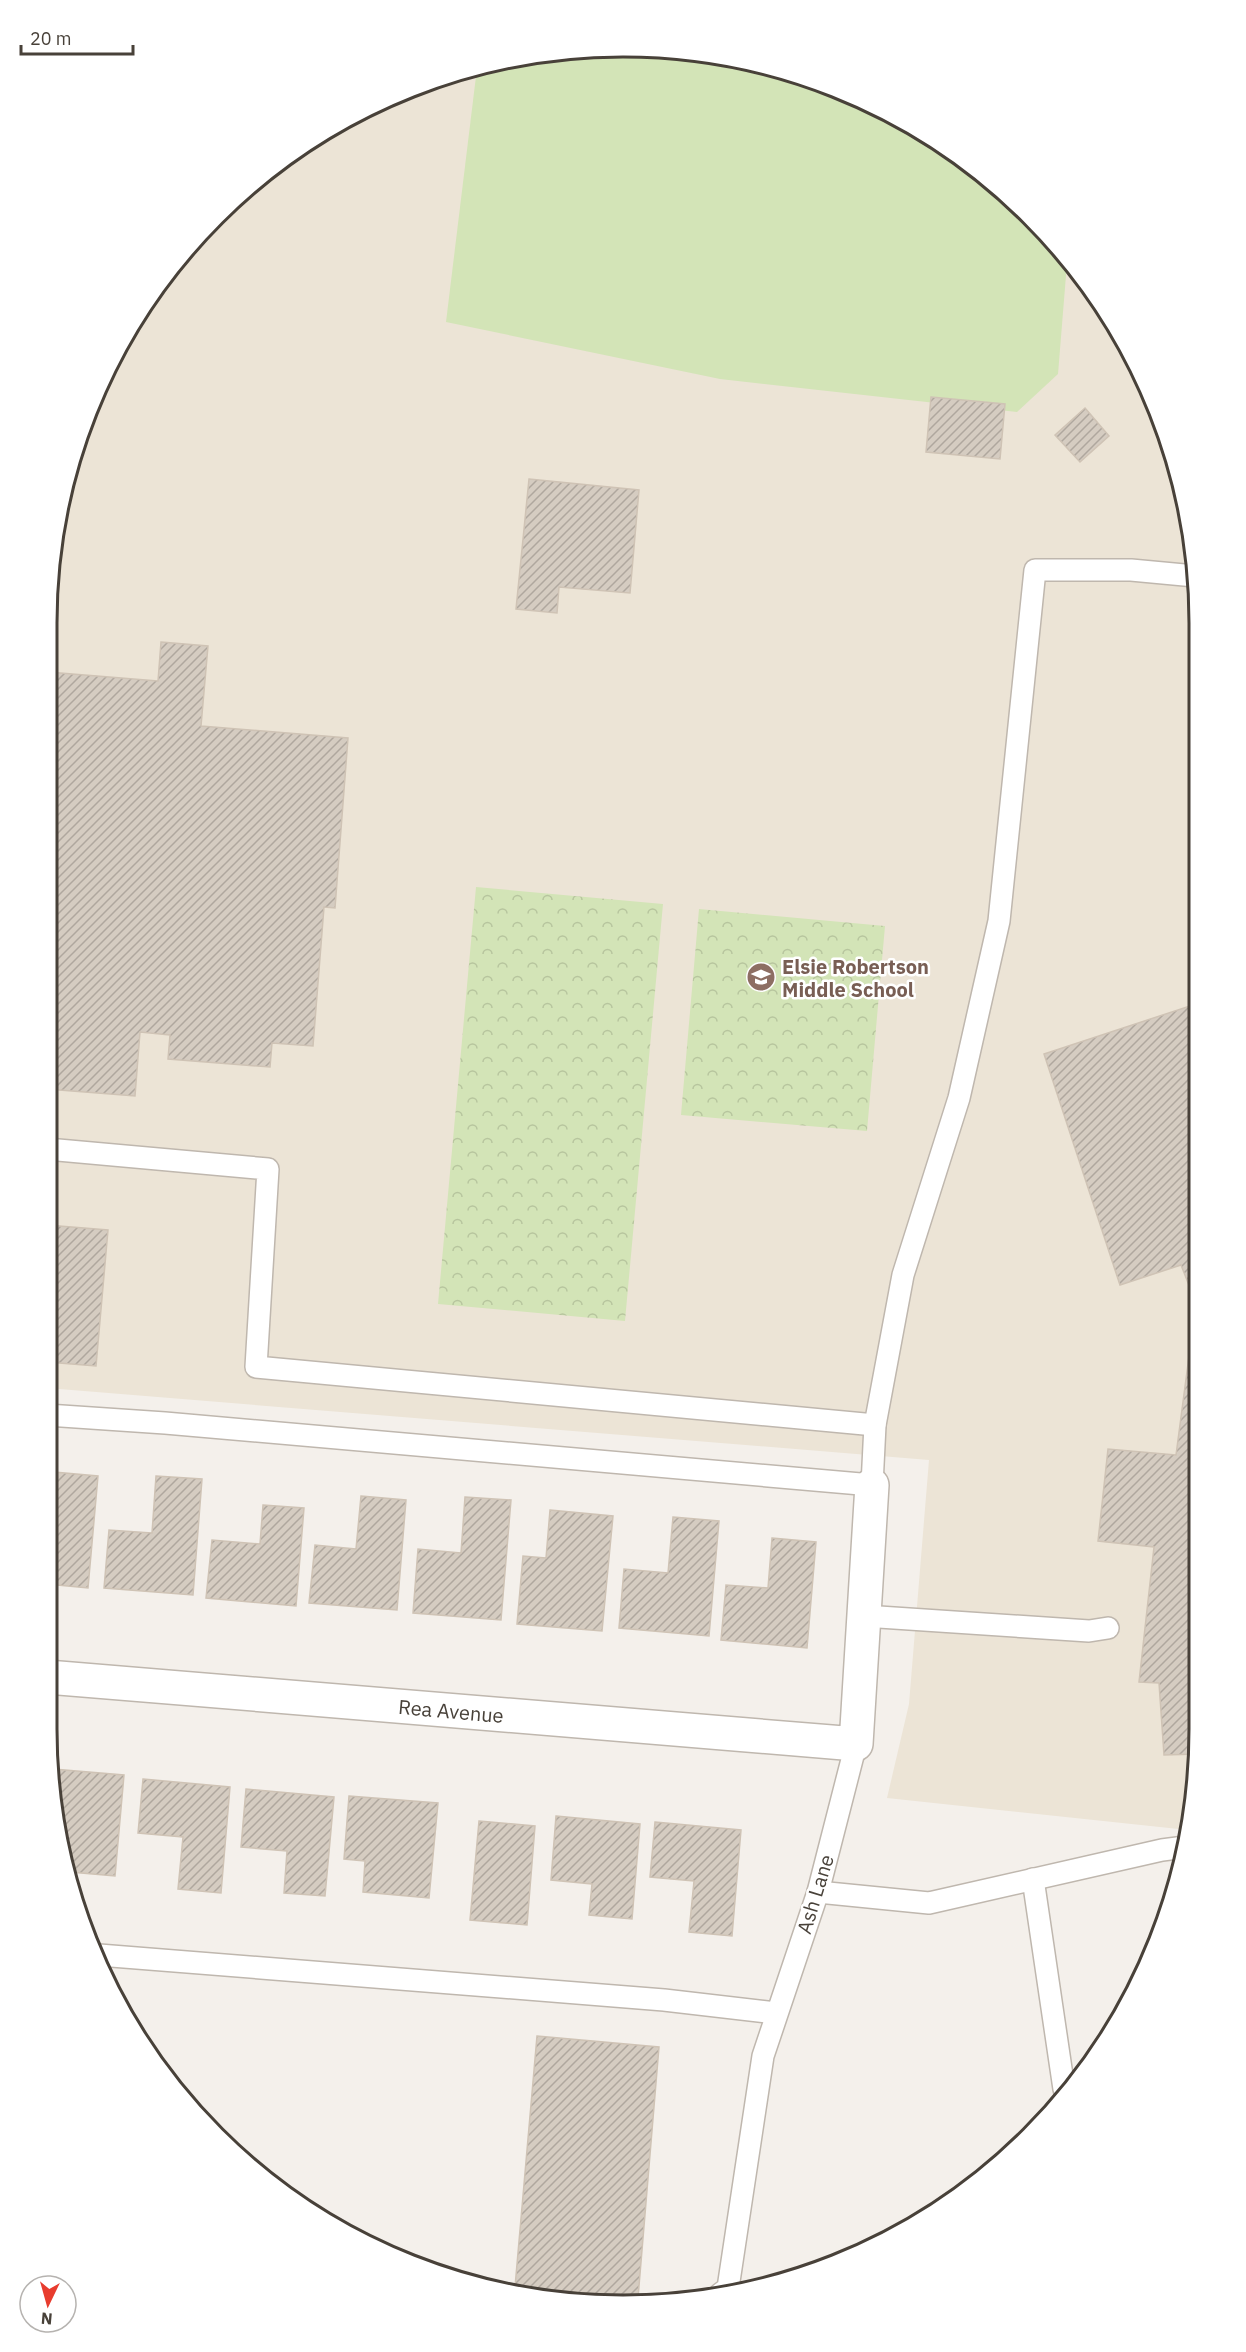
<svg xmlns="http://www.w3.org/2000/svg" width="1246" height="2352" font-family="'IBM Plex Sans',sans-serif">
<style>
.education{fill:#ece4d6}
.grass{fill:#d3e4b7}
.forest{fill:url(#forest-crowns)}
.building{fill:url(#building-hatch);stroke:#cfc3b5;stroke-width:1.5}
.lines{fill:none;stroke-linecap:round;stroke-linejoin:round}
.lane-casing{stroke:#bfb7ae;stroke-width:24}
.street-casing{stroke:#bfb7ae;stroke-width:36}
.lane{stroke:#fff;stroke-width:21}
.street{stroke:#fff;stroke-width:33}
.labels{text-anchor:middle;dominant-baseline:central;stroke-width:5;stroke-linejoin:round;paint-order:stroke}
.education-label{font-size:20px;font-weight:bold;fill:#785e54;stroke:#fff;text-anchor:start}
.street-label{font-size:20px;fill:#484139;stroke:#fff}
.rim{fill:none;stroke:#484139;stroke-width:3}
</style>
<defs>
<pattern id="forest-crowns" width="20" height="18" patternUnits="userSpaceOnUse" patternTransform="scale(1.5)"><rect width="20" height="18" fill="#d3e4b7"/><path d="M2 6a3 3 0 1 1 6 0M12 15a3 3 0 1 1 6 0" fill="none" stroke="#b7c59e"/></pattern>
<pattern id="building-hatch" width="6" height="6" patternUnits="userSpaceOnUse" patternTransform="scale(1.5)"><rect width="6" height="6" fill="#d5ccc1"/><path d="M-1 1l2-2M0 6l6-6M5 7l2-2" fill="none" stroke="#afa79e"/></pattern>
</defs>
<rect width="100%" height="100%" fill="#f4f0eb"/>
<path class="education" d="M661 48 773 66 878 106 1003 189 1102 302 1156 403 1195 547 1198 1766 1188 1830 887 1798 909 1704 929 1460 47 1388 48 586 66 473 106 368 166 272 243 189 335 124 438 77 548 51Z"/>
<path class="grass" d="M661 48 773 66 878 106 1003 189 1067 263 1058 374 1017 412 720 379 446 322 477 68 548 51Z"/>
<g class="forest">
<path d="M476 887 663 904 625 1321 438 1304Z"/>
<path d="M699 909 885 926 867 1131 681 1115Z"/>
</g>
<g class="building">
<path d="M931 397 1005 404 1000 459 926 452Z"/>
<path d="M1085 408 1109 436 1080 462 1055 435Z"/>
<path d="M529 479 639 490 630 593 559 587 557 613 516 609Z"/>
<path d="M161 642 208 646 201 726 348 738 335 908 324 907 313 1046 272 1043 270 1067 168 1059 170 1035 140 1032 135 1096 47 1089 48 660V672L158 681Z"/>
<path d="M1196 1004 1198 1754 1164 1755 1159 1683 1139 1682 1154 1547 1098 1541 1108 1449 1176 1455 1196 1303 1181 1265 1120 1285 1044 1054Z"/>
<path d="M47 1225 108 1230 96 1366 47 1362Z"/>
<path d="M54 1472 98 1476 88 1588 47 1584V1505H51Z"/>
<path d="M156 1476 202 1479 193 1595 104 1588 109 1530 152 1533Z"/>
<path d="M361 1496 406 1500 397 1610 309 1603 315 1545 356 1549Z"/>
<path d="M465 1497 511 1500 501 1620 413 1613 418 1549 461 1553Z"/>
<path d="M263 1505 304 1508 296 1606 206 1598 212 1540 260 1544Z"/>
<path d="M550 1510 613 1516 602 1631 517 1624 523 1556 546 1558Z"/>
<path d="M673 1517 719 1521 709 1636 619 1628 624 1569 668 1573Z"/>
<path d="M772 1538 816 1542 807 1648 721 1640 726 1585 768 1588Z"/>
<path d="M53 1769 124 1775 115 1876 70 1872Z"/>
<path d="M143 1779 230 1787 221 1893 178 1889 183 1837 138 1833Z"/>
<path d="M246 1789 334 1797 325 1896 284 1893 287 1851 241 1847Z"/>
<path d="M349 1796 438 1803 429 1898 363 1892 365 1861 344 1859Z"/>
<path d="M556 1816 640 1824 632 1919 589 1915 592 1884 551 1880Z"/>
<path d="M479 1821 535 1826 527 1925 470 1920Z"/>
<path d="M655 1822 741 1830 732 1936 689 1932 694 1881 650 1877Z"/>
<path d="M537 2036 659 2047 638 2298 515 2287Z"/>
</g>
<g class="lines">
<g class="lane-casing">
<g id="lane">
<path d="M47 1149 268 1169 256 1367 875 1425"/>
<path d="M47 1415 165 1423 872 1485 875 1425 903 1275 959 1098 999 921 1035 570H1131L1195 576"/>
<path d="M864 1616 1089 1631 1108 1628"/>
<path d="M1033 1879 1064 2089"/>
<path d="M818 1892 929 1903 1162 1850 1185 1847"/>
<path d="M99 1955 664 2000 776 2013"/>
<path d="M720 2294 728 2288 763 2056 818 1892 856 1744"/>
</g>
</g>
<g class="street-casing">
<path id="street" d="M47 1677 856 1744 872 1485"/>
</g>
<use href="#lane" class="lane"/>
<use href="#street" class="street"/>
</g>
<defs>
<g id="school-disc" transform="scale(1.5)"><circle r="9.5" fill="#8d6e63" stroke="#fff"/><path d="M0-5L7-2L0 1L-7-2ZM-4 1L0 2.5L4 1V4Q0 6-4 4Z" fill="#fff"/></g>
</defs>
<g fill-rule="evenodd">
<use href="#school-disc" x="761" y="977"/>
</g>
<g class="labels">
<g class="education-label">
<text x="782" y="966">Elsie Robertson<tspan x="782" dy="23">Middle School</tspan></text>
</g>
<g class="street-label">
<text transform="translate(451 1711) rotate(5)">Rea Avenue</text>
<text transform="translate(815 1894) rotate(-73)">Ash Lane</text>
</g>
</g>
<path d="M0 0H1246V2352H0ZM623 57H623A566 566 0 0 1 1189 623V1729A566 566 0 0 1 623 2295H623A566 566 0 0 1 57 1729V623A566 566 0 0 1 623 57Z" fill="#fff" fill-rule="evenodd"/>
<path class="rim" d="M623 57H623A566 566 0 0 1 1189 623V1729A566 566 0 0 1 623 2295H623A566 566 0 0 1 57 1729V623A566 566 0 0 1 623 57Z"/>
<g transform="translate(48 2304) rotate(185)"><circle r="28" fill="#ffffff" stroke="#b6b3b0" stroke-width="1.5"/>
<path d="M0-4.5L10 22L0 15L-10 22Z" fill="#e83c2e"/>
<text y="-9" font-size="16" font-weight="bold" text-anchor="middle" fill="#484139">N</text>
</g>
<path d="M21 45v9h112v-9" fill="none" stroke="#484139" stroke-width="3"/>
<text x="30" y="45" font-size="18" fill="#484139" stroke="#ffffff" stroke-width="4.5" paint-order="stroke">20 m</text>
</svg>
